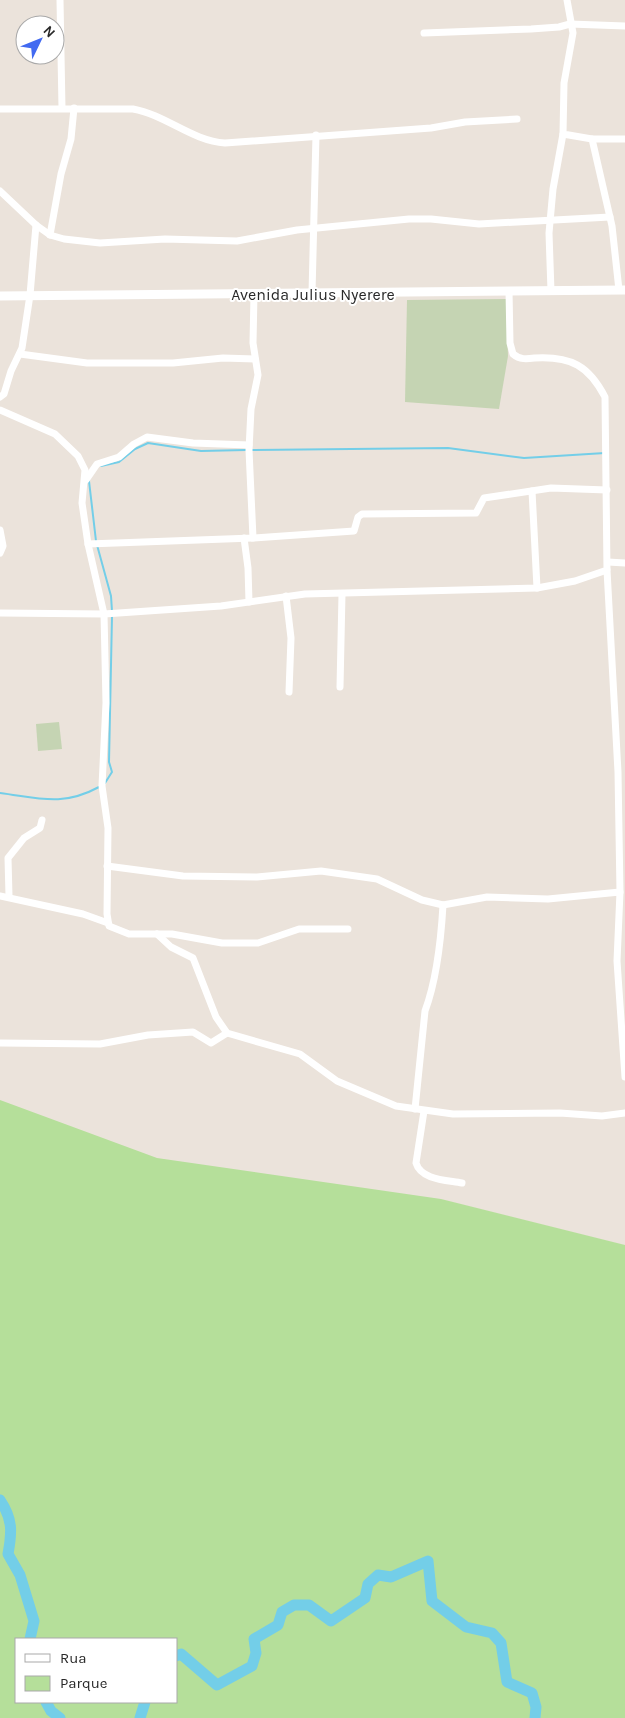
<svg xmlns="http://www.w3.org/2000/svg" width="625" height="1718" font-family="Karla,sans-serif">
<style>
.green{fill:#b5df9a;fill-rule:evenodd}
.cemetery{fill:#c5d4b3}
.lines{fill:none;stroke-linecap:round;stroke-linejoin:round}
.stream{stroke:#73cee8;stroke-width:2}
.river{stroke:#73cee8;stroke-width:11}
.minor{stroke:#fff;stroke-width:7}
.tertiary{stroke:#fff;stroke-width:9}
.labels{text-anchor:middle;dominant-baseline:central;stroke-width:4;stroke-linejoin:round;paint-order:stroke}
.street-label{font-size:16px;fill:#292929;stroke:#fff}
</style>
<rect width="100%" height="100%" fill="#ebe3db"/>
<path class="green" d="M0 1100 157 1158 441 1199 625 1245V1718H0ZM16 1639H176V1702H16Z"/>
<g class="cemetery">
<path d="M506 299 508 356 499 409 405 402 407 300Z"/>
<path d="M59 722 62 749 38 751 36 724Z"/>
</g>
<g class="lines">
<g class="stream">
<path d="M251 450 448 448 524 458 605 453"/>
<path d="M101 466 119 462 135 449 148 443 201 451 246 450"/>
<path d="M89 481 96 541"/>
<path d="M97 545 111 596 112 611"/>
<path d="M105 783 112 772 109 762 112 616"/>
<path d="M0 793C39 798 62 807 99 787"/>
</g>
<g class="river">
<path d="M0 1500C13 1519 12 1532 8 1554L20 1575 34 1621 30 1639"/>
<path d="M176 1656 181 1654 217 1685 252 1666 256 1653 254 1639 278 1625 282 1612 294 1605H309L331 1621 365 1598 368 1584 378 1575 391 1577 428 1561 432 1601 466 1627 492 1633 501 1643 507 1682 532 1693 536 1707 535 1718"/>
<path d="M46 1702 51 1711 60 1718"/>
<path d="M140 1718 145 1702"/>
</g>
<g class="minor">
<path d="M60 0 62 108"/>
<path d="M567 0 573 33 564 83 563 134 592 139 612 226 619 290"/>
<path d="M424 33 531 29 559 27 570 24 625 26"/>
<path d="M0 109H133C166 115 192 141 225 143L431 128 465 122 517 119"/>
<path d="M592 139H625"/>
<path d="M0 191 36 225 50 235 64 239 100 243 165 239 237 241 297 230 409 219H431L479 224 610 217"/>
<path d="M50 235 61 174 71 139 74 108"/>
<path d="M551 291 549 233 553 189 563 134"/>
<path d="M312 293 316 135"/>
<path d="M20 354 87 363H173L223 358 255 359"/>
<path d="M0 397 4 394 11 371 22 348 30 295 36 225"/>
<path d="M0 410 55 434 78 456 85 470 82 503 88 544 104 614 106 703 102 786 108 828 107 914 109 926 129 934H172L222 943H258L299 929H348"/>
<path d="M86 480 97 464 119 457 134 444 147 437 193 443 249 445"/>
<path d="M532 491 537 588"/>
<path d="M0 530 3 546 0 553"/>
<path d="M244 538 248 568 249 602"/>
<path d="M253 538 249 450 251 409 258 375 253 343 254 294"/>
<path d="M88 544 253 538 354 531 358 517 362 514 476 513 484 498 551 488 607 490"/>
<path d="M608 562 625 563"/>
<path d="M607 570 618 772 620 892 617 961 625 1077"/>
<path d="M286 596 291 638 289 692"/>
<path d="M0 613 104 614 221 606 305 594 537 588 575 581 607 570 605 397C589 366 571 356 535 358 527 359 520 360 513 354L510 343 509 291"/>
<path d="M340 687 342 594"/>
<path d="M107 866 183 876 257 877 321 871 377 879 422 900 443 905 487 897 548 899 620 892"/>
<path d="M0 896 83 914 108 923"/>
<path d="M9 896 8 858 24 838 40 828 42 820"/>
<path d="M157 934 171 947 193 958 216 1017 227 1033 300 1054 337 1081 396 1106 453 1114 560 1113 602 1116 625 1113"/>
<path d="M0 1043 100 1044 148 1035 193 1032 211 1043 227 1033"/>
<path d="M415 1109 425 1011C437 979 441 940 443 905"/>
<path d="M424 1111 416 1163C421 1180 447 1180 462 1183"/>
</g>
<path class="tertiary" d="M0 296 625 290"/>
</g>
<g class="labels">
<g class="street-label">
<text x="313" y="294">Avenida Julius Nyerere</text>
</g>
</g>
<rect x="15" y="1638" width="162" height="65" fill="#ffffff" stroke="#a9a9a9"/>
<rect x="25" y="1654" width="25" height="8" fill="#ffffff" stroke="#a9a9a9"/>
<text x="60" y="1663" font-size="15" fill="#292929">Rua</text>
<rect x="25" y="1676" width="25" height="15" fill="#b5df9a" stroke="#a9a9a9"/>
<text x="60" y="1688" font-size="15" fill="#292929">Parque</text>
<g transform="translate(40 40) rotate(47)"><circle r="24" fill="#ffffff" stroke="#a9a9a9"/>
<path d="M0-4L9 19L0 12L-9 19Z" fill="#426af1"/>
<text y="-8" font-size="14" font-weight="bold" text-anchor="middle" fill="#292929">N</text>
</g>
</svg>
